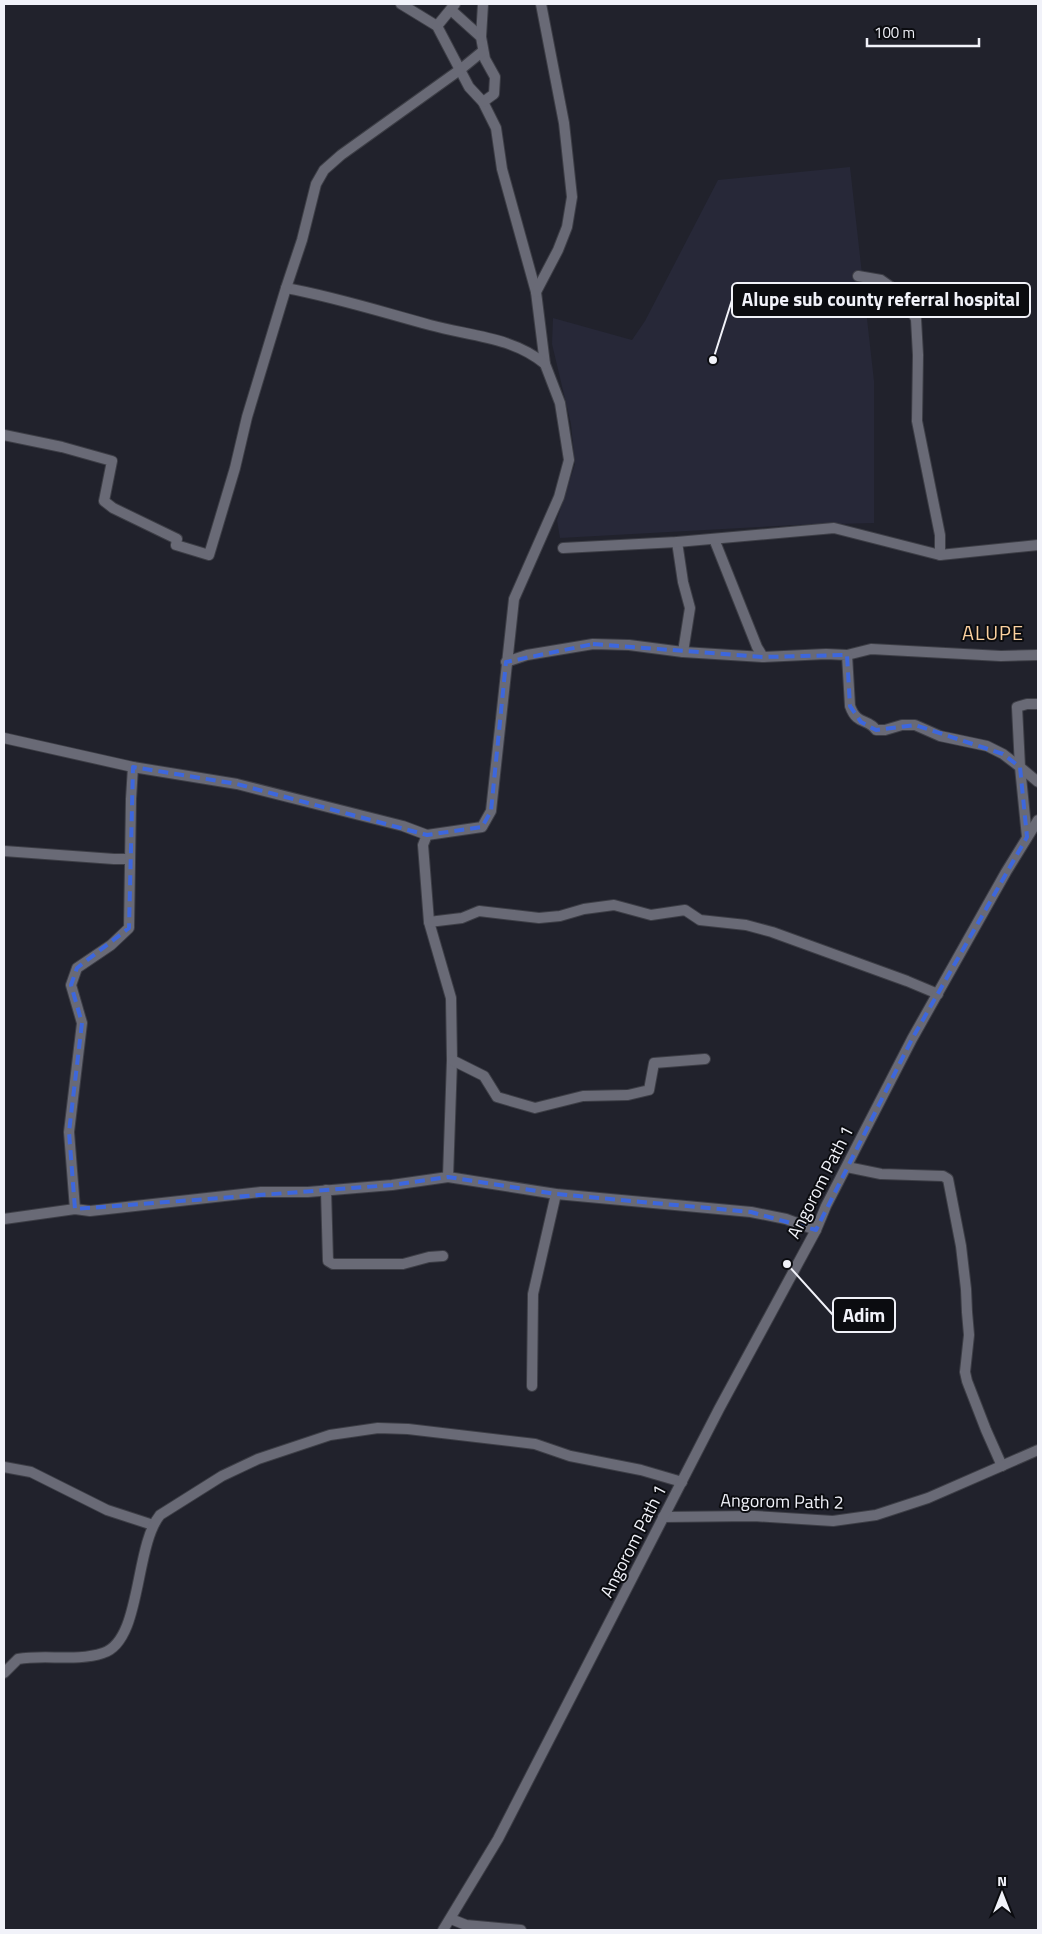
<svg xmlns="http://www.w3.org/2000/svg" width="1042" height="1934" font-family="'Titillium Web',sans-serif">
<style>
.built{fill:#272838}
.lines{fill:none;stroke-linecap:round;stroke-linejoin:round}
.minor-casing{stroke:#3d3e46;stroke-width:12}
.minor{stroke:#696a76;stroke-width:10}
.marked{fill:none;stroke:#3d67dd;stroke-width:4;stroke-dasharray:10 6;stroke-linejoin:round}
.labels{text-anchor:middle;dominant-baseline:central;stroke-width:4;stroke-linejoin:round;paint-order:stroke}
.street-label{font-size:18px;fill:#f1f2f9;stroke:#0b0c10}
.quarter-label{font-size:20px;letter-spacing:1px;fill:#fcd19f;stroke:#0b0c10}
.leader{fill:none;stroke:#f1f2f9;stroke-width:2}
.callout-dot{fill:#f1f2f9;stroke:#0b0c10;stroke-width:2}
.callout{fill:#0b0c10;stroke:#f1f2f9;stroke-width:2}
.callout-label{font-size:19px;text-anchor:middle;font-weight:bold;fill:#f1f2f9}
</style>
<rect width="100%" height="100%" fill="#21222c"/>
<path class="built" d="M850 167 874 381V523L795 525 560 538 557 520 575 464 571 424 552 344 553 318 632 340 645 321 718 180Z"/>
<g class="lines">
<g class="minor-casing">
<g id="minor">
<path d="M401 4 437 26 469 87 483 102 496 128 502 169 536 292 545 364 560 403 569 460 559 497 514 599 491 811 482 827 427 835 423 845 429 922 451 998 452 1060 448 1177 556 1194 751 1212 786 1219 816 1230"/>
<path d="M451 10 481 37 485 59 495 77 494 94 483 102"/>
<path d="M437 26 455 4"/>
<path d="M481 37 483 4"/>
<path d="M858 276 881 280 901 294 916 319 918 355 917 421 940 535V555"/>
<path d="M286 288C335 297 382 312 430 325 470 336 513 337 545 364"/>
<path d="M536 292 558 250 567 227 572 197 564 123 541 4"/>
<path d="M4 435 62 447 112 461 104 501 113 508 177 539 176 545 209 555 235 468 247 417 286 288 302 240 316 184 324 170 341 155 461 69 483 51"/>
<path d="M714 539 757 647 763 657"/>
<path d="M677 542 683 582 690 608 683 652"/>
<path d="M563 548 677 542 834 528 940 555 1038 545"/>
<path d="M847 655 871 649 1001 656 1038 655"/>
<path d="M506 662 527 655 593 644 629 645 683 652 763 657 826 654 847 655 850 706C857 726 868 718 876 730H885L902 725H915L940 736 987 746 1003 754 1020 767 1027 837"/>
<path d="M1038 704H1027L1017 707 1020 767 1038 782"/>
<path d="M4 738 133 767 237 784 403 826 427 835"/>
<path d="M4 851 114 859H130"/>
<path d="M429 922 462 918 479 911 539 918 560 916 584 909 614 905 651 915 685 910 700 920 746 925 772 932 907 981 938 994"/>
<path d="M452 1060 484 1076 497 1097 535 1108 583 1096 628 1095 649 1090 654 1063 705 1059"/>
<path d="M847 1167 881 1174 943 1176 948 1179 961 1246 966 1289 967 1312 969 1335 965 1372 967 1381 986 1430 1002 1466"/>
<path d="M326 1190 328 1261 333 1264H403L429 1257 443 1256"/>
<path d="M75 1209 69 1132 82 1023 71 985 77 968 111 945 129 928 131 799 133 767"/>
<path d="M4 1219 75 1209 90 1211 261 1192H308L392 1185 448 1177"/>
<path d="M532 1386 533 1294 556 1194"/>
<path d="M4 1467 31 1472 107 1510 153 1525"/>
<path d="M663 1517 754 1516 833 1521 876 1515 928 1498 1038 1450"/>
<path d="M4 1673 18 1659C45 1654 76 1662 103 1653 142 1641 134 1547 160 1515L222 1476 258 1459 330 1435 378 1428 408 1429 535 1444 570 1456 641 1470 682 1482"/>
<path d="M451 1919 466 1925 521 1930"/>
<path d="M443 1930 498 1839 719 1409 816 1230 826 1206 912 1039 1006 872 1038 820"/>
</g>
</g>
<use href="#minor" class="minor"/>
</g>
<path class="marked" d="M593 644 763 657 847 655 850 706 861 722 876 730 915 725 1003 754 1020 767 1027 837 912 1039 816 1230 751 1212 556 1194 448 1177 392 1185 75 1209 69 1132 82 1023 71 985 77 968 129 928 133 767 237 784 427 835 482 827 491 811 506 662Z"/>
<g class="labels">
<g class="street-label">
<text transform="translate(820 1182) rotate(-63)">Angorom Path 1</text>
<text transform="translate(782 1501) rotate(1)">Angorom Path 2</text>
<text transform="translate(633 1541) rotate(-63)">Angorom Path 1</text>
</g>
<g class="quarter-label">
<text x="993" y="632">ALUPE</text>
</g>
</g>
<path class="leader" d="M713 360L732 300M787 1264L833 1315"/>
<g class="callout-dot">
<circle cx="713" cy="360" r="5"/>
<circle cx="787" cy="1264" r="5"/>
</g>
<g class="callout">
<rect x="732" y="283" width="298" height="34" rx="5"/>
<rect x="833" y="1298" width="62" height="34" rx="5"/>
</g>
<g class="callout-label">
<text x="881" y="306">Alupe sub county referral hospital</text>
<text x="864" y="1322">Adim</text>
</g>
<rect width="1042" height="1934" fill="none" stroke="#f1f2f9" stroke-width="10"/>
<g transform="translate(1002 1894)" stroke="#0b0c10" stroke-width="4" paint-order="stroke">
<path d="M0-4L9 19L0 12L-9 19Z" fill="#f1f2f9"/>
<text y="-8" font-size="14" font-weight="bold" text-anchor="middle" fill="#f1f2f9">N</text>
</g>
<path d="M867 38v8h112v-8" fill="none" stroke="#f1f2f9" stroke-width="2.5"/>
<text x="874" y="38" font-size="15" fill="#f1f2f9" stroke="#0b0c10" stroke-width="4" paint-order="stroke">100 m</text>
</svg>
